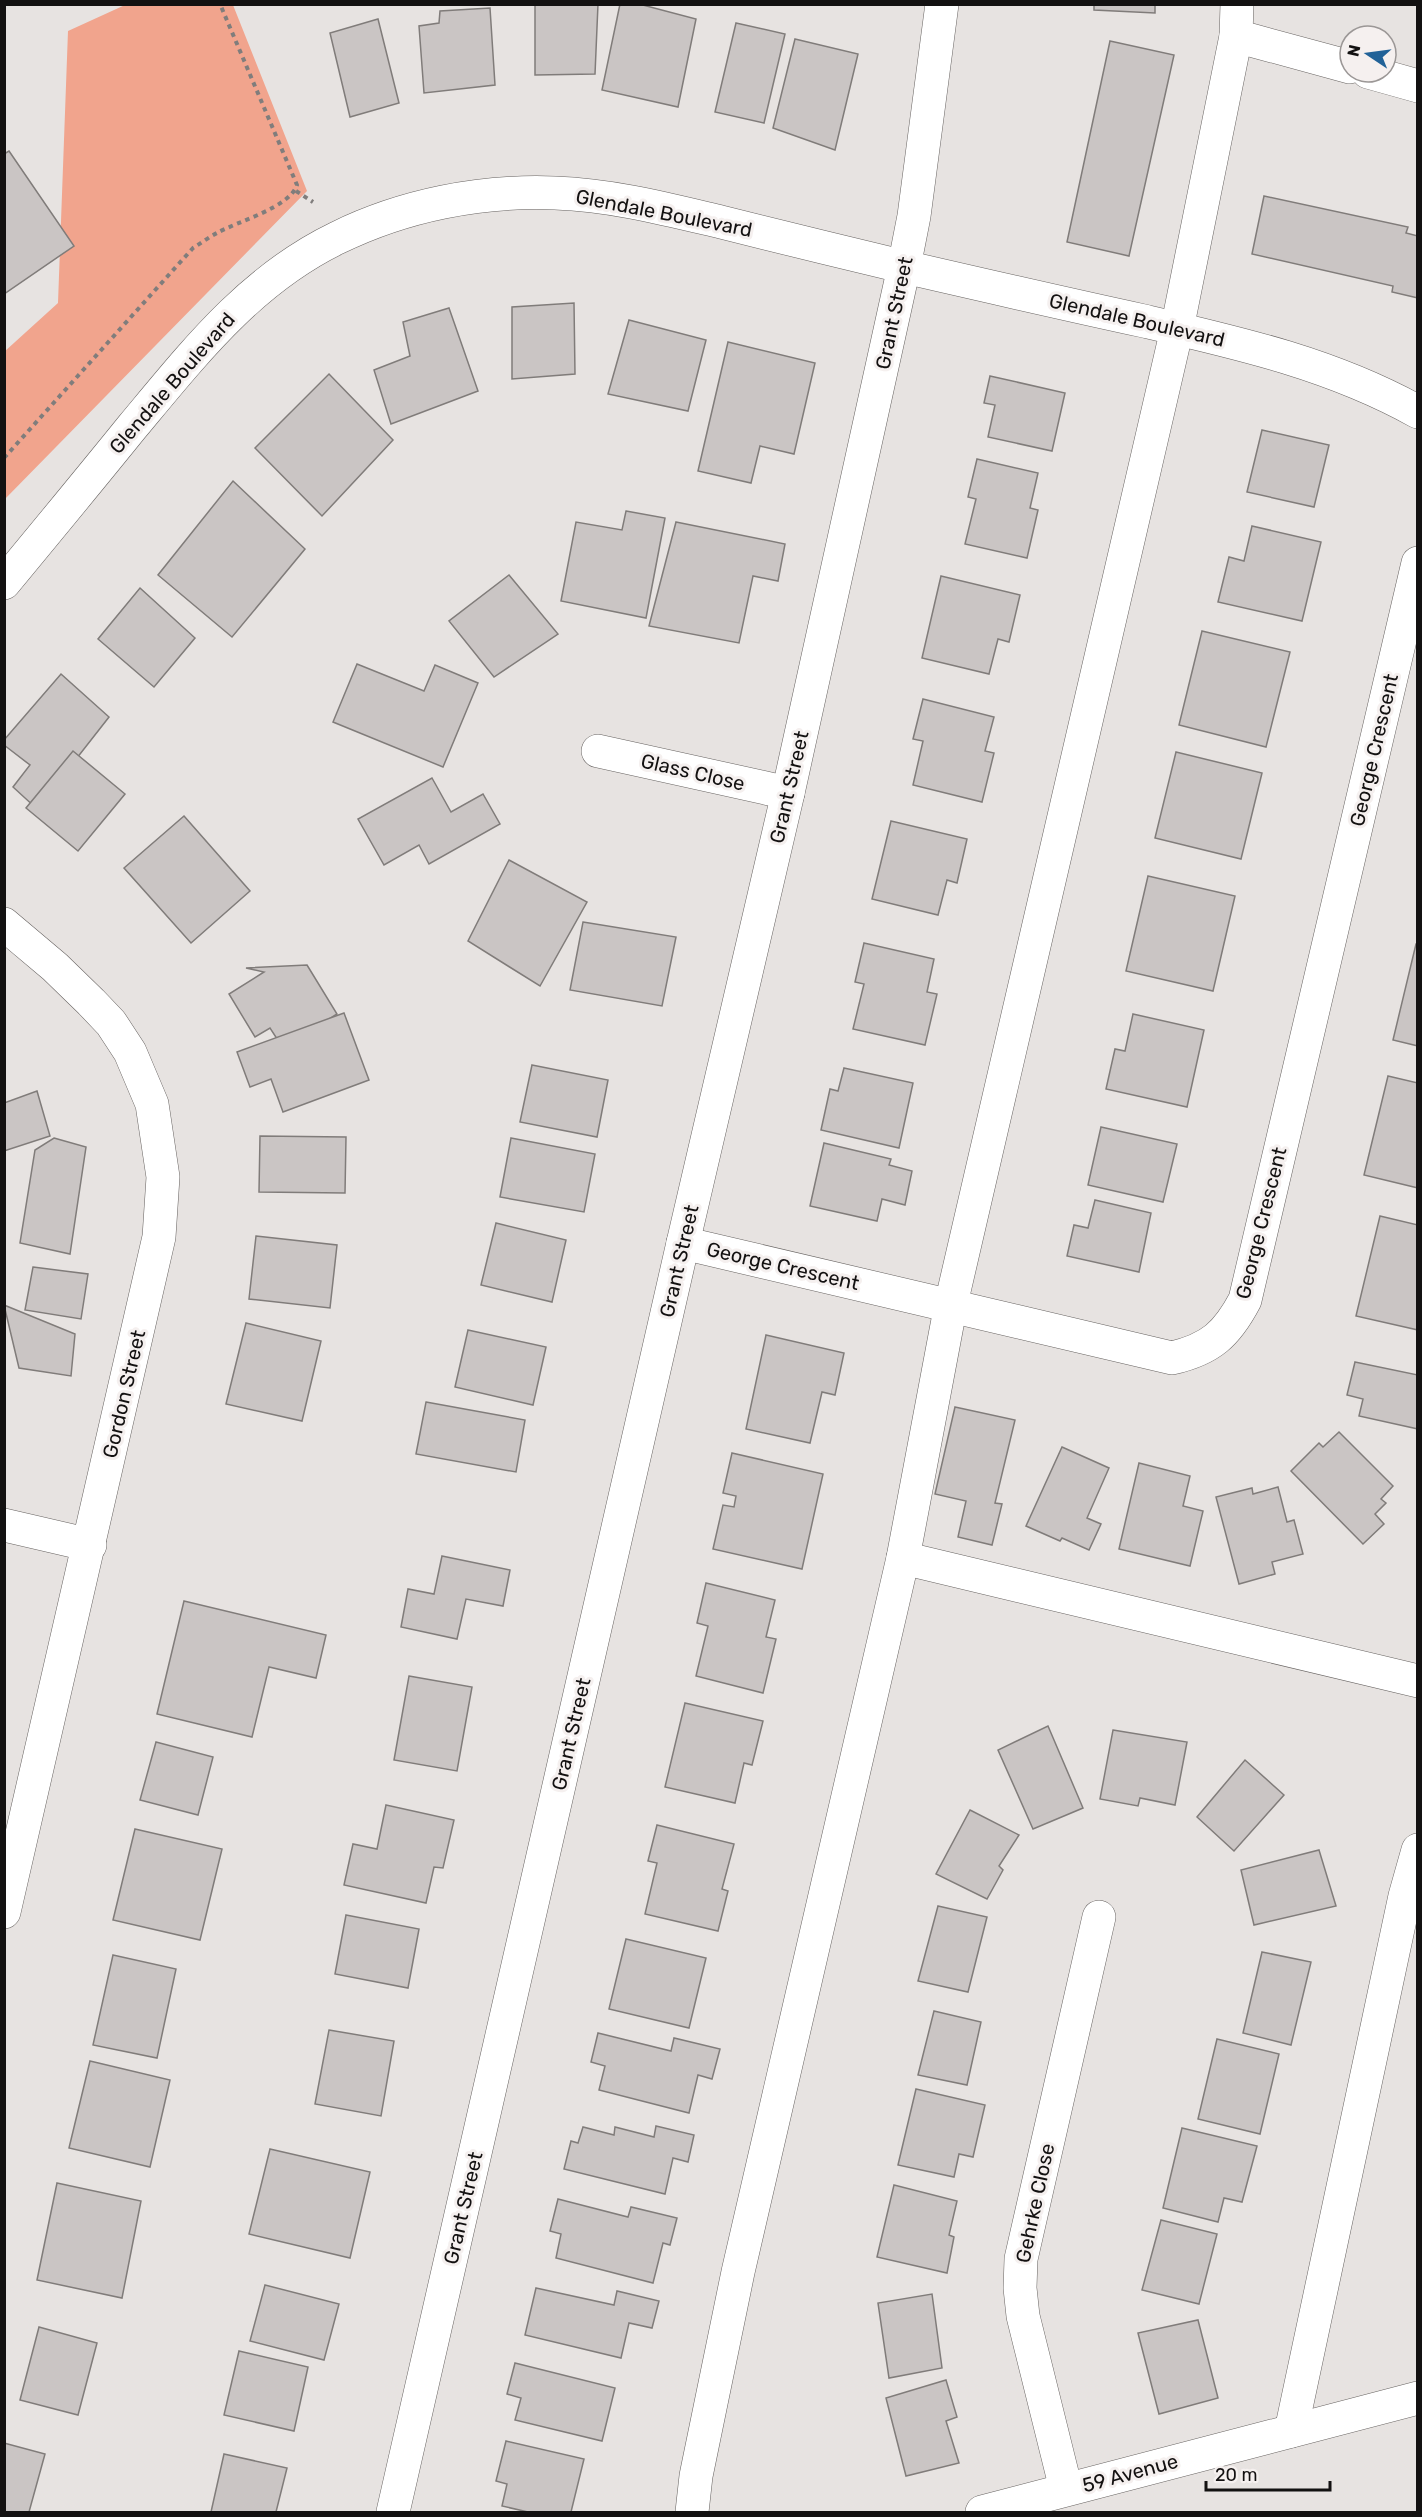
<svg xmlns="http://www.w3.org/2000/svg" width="1422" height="2517" font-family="Rubik,sans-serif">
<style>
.green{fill:#f1a48d}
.building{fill:#cac5c4;stroke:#807c7a;stroke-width:1.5}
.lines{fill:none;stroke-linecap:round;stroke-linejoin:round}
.minor-casing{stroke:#676361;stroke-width:34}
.path{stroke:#807d7c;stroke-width:4;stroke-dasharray:4.5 4.5;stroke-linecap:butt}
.minor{stroke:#fff;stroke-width:33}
.labels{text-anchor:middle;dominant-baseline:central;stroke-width:6;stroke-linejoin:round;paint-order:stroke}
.street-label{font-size:20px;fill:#131111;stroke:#f5f0ef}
</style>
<rect width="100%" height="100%" fill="#e7e3e1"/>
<path class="green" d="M125 5H233L307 191 5 499 4 352 58 303 68 31Z"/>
<g class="building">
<path d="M535 4H598L595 74 535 75Z"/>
<path d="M620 4H639L696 19 678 107 602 90Z"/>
<path d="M1094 4H1155V13L1094 10Z"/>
<path d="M490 8 495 85 424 93 419 26 439 23 440 11Z"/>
<path d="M378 19 399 103 350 117 330 33Z"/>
<path d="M736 23 785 34 764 123 715 112Z"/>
<path d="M795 39 858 54 835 150 773 128Z"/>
<path d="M1110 41 1174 55 1129 256 1067 242Z"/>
<path d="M9 151 74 246 4 294V154Z"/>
<path d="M1264 196 1408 227 1406 233 1418 236V298L1392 292 1393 286 1252 254Z"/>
<path d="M574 303 575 374 512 379V307Z"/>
<path d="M449 308 478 391 391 424 374 370 410 356 403 322Z"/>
<path d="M629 320 706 340 688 411 608 394Z"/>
<path d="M728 342 815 363 794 454 760 446 751 483 698 471Z"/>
<path d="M329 374 393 440 322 516 255 448Z"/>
<path d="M990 376 1065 393 1052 451 988 437 995 405 984 403Z"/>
<path d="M1262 430 1329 445 1314 507 1247 492Z"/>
<path d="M977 459 1038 473 1030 508 1038 510 1027 558 965 544 976 499 968 497Z"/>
<path d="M233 481 305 549 232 637 158 575Z"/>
<path d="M626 511 665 518 646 618 561 601 576 522 622 530Z"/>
<path d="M676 522 785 544 778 581 753 576 739 643 649 626Z"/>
<path d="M1252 526 1321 542 1302 621 1218 602 1229 557 1244 561Z"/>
<path d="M509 575 558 634 494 677 449 621Z"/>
<path d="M941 576 1020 595 1009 642 998 639 989 674 922 658Z"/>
<path d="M140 588 195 638 154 687 98 639Z"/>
<path d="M1202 631 1290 652 1266 747 1179 725Z"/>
<path d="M357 664 424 691 435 665 478 683 443 767 333 722Z"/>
<path d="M61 674 109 717 37 809 13 787 30 765 4 745V740Z"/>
<path d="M923 699 994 717 985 751 994 753 982 802 913 785 923 741 913 739Z"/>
<path d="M73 751 125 794 78 851 26 808Z"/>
<path d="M1176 752 1262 773 1241 859 1155 838Z"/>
<path d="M432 778 451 812 483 794 500 824 429 864 419 845 384 865 358 819Z"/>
<path d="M184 816 250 891 191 943 124 868Z"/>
<path d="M891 821 967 839 957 883 947 880 938 915 872 899Z"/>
<path d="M509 860 587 902 540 986 468 941Z"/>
<path d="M1148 876 1235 896 1213 991 1126 971Z"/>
<path d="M583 922 676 937 662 1006 570 990Z"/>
<path d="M864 943 934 959 927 992 937 994 925 1045 853 1029 864 984 855 982Z"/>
<path d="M1416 944H1418V1046L1393 1040Z"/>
<path d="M307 965 337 1014 283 1048 270 1028 255 1037 229 994 264 972 246 968Z"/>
<path d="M344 1013 369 1080 283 1112 271 1079 250 1087 237 1052Z"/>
<path d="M1133 1014 1204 1030 1187 1107 1106 1089 1115 1049 1125 1051Z"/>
<path d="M532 1065 608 1080 597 1137 520 1122Z"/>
<path d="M844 1068 913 1083 899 1148 821 1130 830 1089 838 1091Z"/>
<path d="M1388 1076 1418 1083V1188L1364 1175Z"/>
<path d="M37 1091 50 1136 4 1151V1103Z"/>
<path d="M1101 1127 1177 1144 1163 1202 1088 1185Z"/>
<path d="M260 1136 346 1137 345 1193 259 1192Z"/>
<path d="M54 1138 86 1147 70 1254 20 1243 35 1150Z"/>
<path d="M511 1138 595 1154 584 1212 500 1197Z"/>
<path d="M824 1143 891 1159 889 1165 912 1171 905 1205 882 1199 877 1221 810 1206Z"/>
<path d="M1095 1200 1151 1213 1139 1272 1067 1256 1074 1225 1088 1228Z"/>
<path d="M1380 1216 1418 1225V1330L1356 1316Z"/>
<path d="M496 1223 566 1240 552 1302 481 1285Z"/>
<path d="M256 1236 337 1245 330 1308 249 1299Z"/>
<path d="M33 1267 88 1274 81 1319 25 1310Z"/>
<path d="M4 1305 75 1334 71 1376 19 1368Z"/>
<path d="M246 1323 321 1341 302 1421 226 1404Z"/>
<path d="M468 1330 546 1347 533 1405 455 1387Z"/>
<path d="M766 1335 844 1353 835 1395 822 1392 810 1443 746 1429Z"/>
<path d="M1355 1362 1418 1375V1429L1359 1416 1363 1399 1347 1395Z"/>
<path d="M426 1402 525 1420 516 1472 416 1454Z"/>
<path d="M955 1407 1015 1420 995 1503 1002 1504 992 1545 958 1537 966 1501 935 1494Z"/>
<path d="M1339 1432 1393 1486 1381 1499 1386 1503 1375 1514 1384 1524 1363 1544 1291 1471 1319 1443 1323 1447Z"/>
<path d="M1062 1447 1109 1468 1087 1518 1101 1524 1089 1550 1062 1538 1060 1541 1026 1526Z"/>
<path d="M732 1453 823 1474 802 1569 713 1549 723 1505 734 1507 736 1496 723 1493Z"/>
<path d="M1139 1463 1190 1476 1183 1506 1203 1511 1190 1566 1119 1549Z"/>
<path d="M1278 1487 1287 1522 1294 1520 1303 1554 1272 1562 1275 1574 1239 1584 1216 1497 1252 1488 1253 1494Z"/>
<path d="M442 1556 510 1570 503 1606 466 1599 457 1639 401 1627 408 1589 434 1594Z"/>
<path d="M706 1583 775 1600 766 1637 776 1639 763 1693 696 1676 708 1626 697 1623Z"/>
<path d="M184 1601 326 1635 316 1678 269 1667 252 1737 157 1714Z"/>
<path d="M409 1676 472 1687 457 1771 394 1760Z"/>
<path d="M685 1703 763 1721 752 1765 744 1763 735 1803 665 1787Z"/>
<path d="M1048 1726 1083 1808 1033 1829 998 1750Z"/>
<path d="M1113 1730 1187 1742 1175 1805 1140 1798 1138 1806 1100 1799Z"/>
<path d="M156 1742 213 1757 198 1815 140 1800Z"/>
<path d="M1245 1760 1284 1795 1234 1851 1197 1817Z"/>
<path d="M386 1805 454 1820 443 1868 434 1867 426 1903 344 1885 353 1844 377 1849Z"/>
<path d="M970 1810 1019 1835 999 1866 1003 1870 987 1899 936 1874Z"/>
<path d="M657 1825 734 1844 722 1889 728 1891 718 1931 645 1914 657 1863 648 1861Z"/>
<path d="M135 1829 222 1849 200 1940 113 1920Z"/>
<path d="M1319 1850 1336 1906 1254 1925 1241 1870Z"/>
<path d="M938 1906 987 1917 968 1992 918 1981Z"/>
<path d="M346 1915 419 1929 408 1988 335 1974Z"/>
<path d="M626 1939 706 1958 689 2028 609 2009Z"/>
<path d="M1262 1952 1311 1962 1291 2045 1243 2033Z"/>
<path d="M113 1955 176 1969 157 2058 93 2045Z"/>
<path d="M934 2011 981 2022 967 2085 918 2075Z"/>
<path d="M329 2030 394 2041 381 2116 315 2104Z"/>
<path d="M598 2033 671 2051 674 2038 720 2049 712 2079 698 2075 689 2113 599 2090 605 2066 591 2062Z"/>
<path d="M1217 2039 1279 2054 1260 2134 1198 2119Z"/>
<path d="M90 2061 170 2080 150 2167 69 2148Z"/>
<path d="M916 2089 985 2105 973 2157 959 2154 954 2177 898 2165Z"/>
<path d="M656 2126 694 2135 688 2162 673 2158 665 2194 564 2169 571 2141 578 2143 583 2127 614 2135 615 2127 654 2137Z"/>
<path d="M1182 2128 1257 2146 1242 2202 1224 2198 1218 2222 1163 2208Z"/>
<path d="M270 2149 370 2172 350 2258 249 2234Z"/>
<path d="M57 2183 141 2201 122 2298 37 2280Z"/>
<path d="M894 2185 957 2201 949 2235 954 2237 947 2273 877 2257Z"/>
<path d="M558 2199 628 2217 631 2207 677 2218 670 2245 663 2243 653 2283 556 2258 561 2234 550 2231Z"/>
<path d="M1161 2220 1217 2234 1199 2304 1142 2290Z"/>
<path d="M265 2285 339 2304 324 2360 250 2341Z"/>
<path d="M536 2288 614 2305 617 2291 659 2301 652 2328 629 2323 621 2358 525 2335Z"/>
<path d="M932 2294 942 2368 889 2378 878 2303Z"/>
<path d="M1198 2320 1218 2398 1159 2414 1138 2333Z"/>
<path d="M39 2327 97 2343 78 2415 20 2400Z"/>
<path d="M239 2351 308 2367 294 2431 224 2415Z"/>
<path d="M515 2363 615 2388 602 2441 515 2420 521 2398 507 2394Z"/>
<path d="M946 2380 957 2417 946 2421 959 2463 906 2476 886 2398Z"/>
<path d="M506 2441 584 2459 571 2512H528L502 2506 507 2484 496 2481Z"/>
<path d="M4 2443 45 2454 29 2512H4Z"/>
<path d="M224 2454 287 2468 276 2512H211Z"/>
</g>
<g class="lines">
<g class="minor-casing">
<g id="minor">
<path d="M1236 36 1350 67"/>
<path d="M1368 72 1418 86"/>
<path d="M4 583C47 531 90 479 132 427 193 354 250 280 337 238 404 205 481 190 555 193 612 195 666 209 721 222 784 238 846 253 909 268 987 286 1065 304 1144 321 1239 343 1332 364 1418 412"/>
<path d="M598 751 788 793"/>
<path d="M4 924 55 967 91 1002 111 1023 130 1052 152 1104 163 1177 159 1237 4 1912"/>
<path d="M683 1243 1172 1358C1211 1349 1227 1334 1245 1300L1418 563"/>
<path d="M4 1525 90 1545"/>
<path d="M903 1558 1418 1681"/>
<path d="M1291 2431 1405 1896 1418 1850"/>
<path d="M1066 2489 1023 2316 1020 2288 1021 2259 1099 1917"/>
<path d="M393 2512 683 1243 788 793 904 267 914 216 942 4"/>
<path d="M692 2512 696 2476 738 2272 903 1558 951 1304 1177 329 1236 36 1237 4"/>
<path d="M982 2512 1418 2398"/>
</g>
</g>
<g class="path">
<path d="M296 191 313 202"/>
<path d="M4 458 193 248C201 243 209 237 217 233 238 221 289 208 297 185L220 4"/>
</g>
<use href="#minor" class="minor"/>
</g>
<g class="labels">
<g class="street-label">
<text transform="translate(664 213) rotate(11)">Glendale Boulevard</text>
<text transform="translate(894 313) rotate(-78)">Grant Street</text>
<text transform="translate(1137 320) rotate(13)">Glendale Boulevard</text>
<text transform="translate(172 383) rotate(-49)">Glendale Boulevard</text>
<text transform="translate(1374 750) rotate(-77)">George Crescent</text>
<text transform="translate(693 772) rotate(13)">Glass Close</text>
<text transform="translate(789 787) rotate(-77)">Grant Street</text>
<text transform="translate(1261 1223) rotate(-76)">George Crescent</text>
<text transform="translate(679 1261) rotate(-77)">Grant Street</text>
<text transform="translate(783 1266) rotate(13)">George Crescent</text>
<text transform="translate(124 1394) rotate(-77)">Gordon Street</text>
<text transform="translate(571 1734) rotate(-77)">Grant Street</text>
<text transform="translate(1035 2203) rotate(-78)">Gehrke Close</text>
<text transform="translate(463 2208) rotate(-77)">Grant Street</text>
<text transform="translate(1130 2473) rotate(-15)">59 Avenue</text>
</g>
</g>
<rect width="1422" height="2517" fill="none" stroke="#131111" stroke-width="12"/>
<g transform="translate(1368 54) rotate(283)"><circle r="28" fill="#f5f0ef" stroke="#9b9796" stroke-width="1.5"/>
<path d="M0-4.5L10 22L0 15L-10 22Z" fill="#216298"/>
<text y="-9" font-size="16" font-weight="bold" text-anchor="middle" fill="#131111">N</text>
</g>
<path d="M1206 2481v9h124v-9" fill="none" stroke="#131111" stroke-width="3"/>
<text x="1215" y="2481" font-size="18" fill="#131111" stroke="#f5f0ef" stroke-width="4.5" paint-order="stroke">20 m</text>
</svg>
